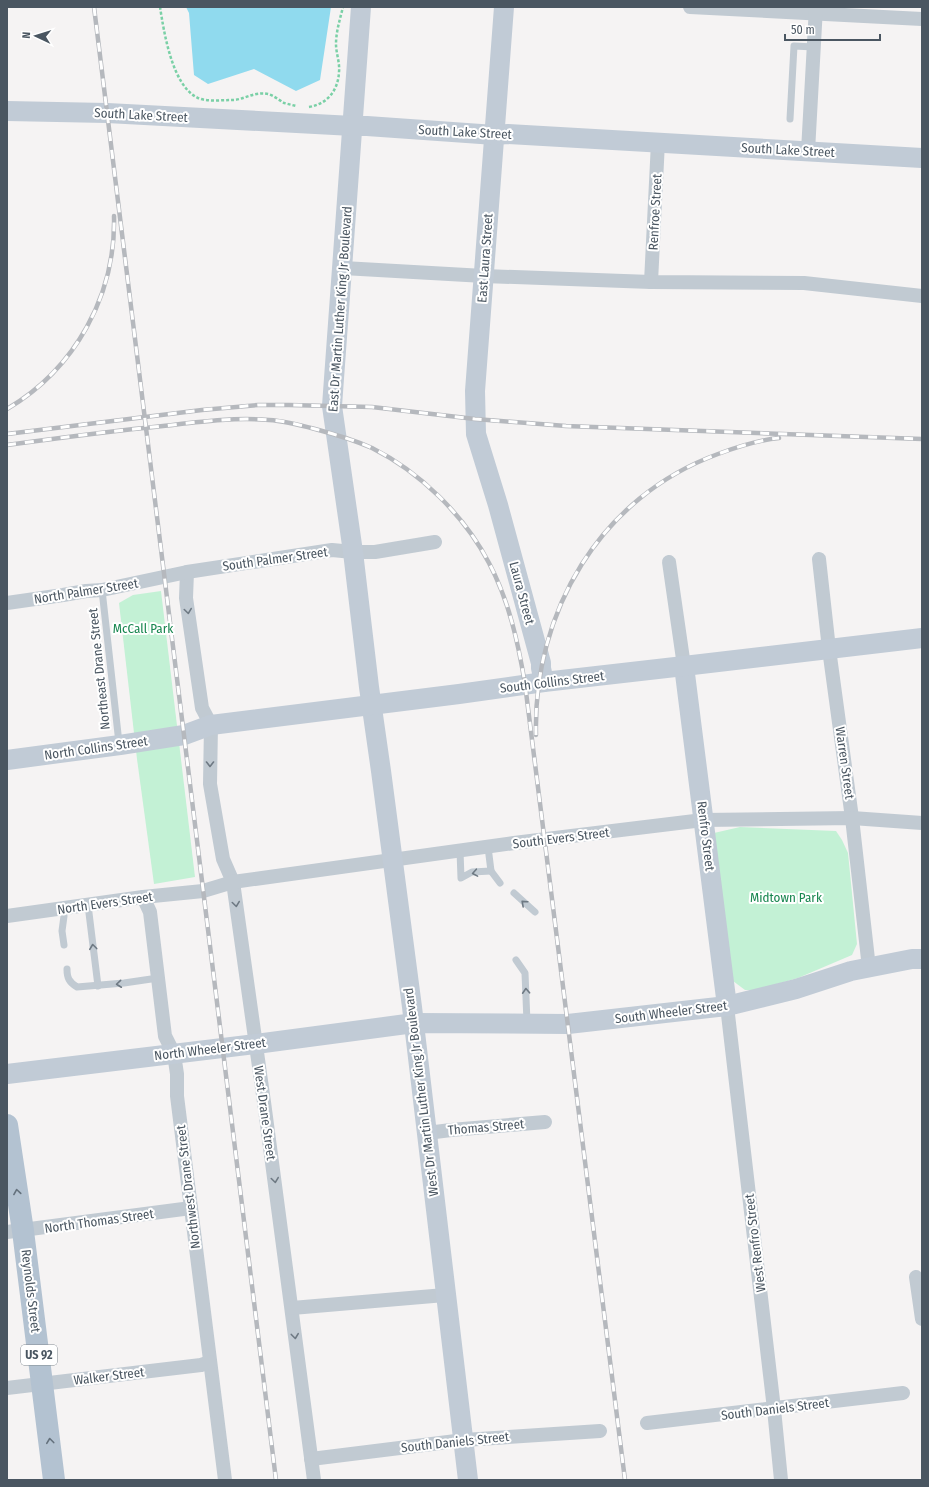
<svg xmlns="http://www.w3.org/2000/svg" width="929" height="1487" font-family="'Fira Sans Condensed',sans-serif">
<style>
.green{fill:#c3f1d5}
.water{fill:#90daee}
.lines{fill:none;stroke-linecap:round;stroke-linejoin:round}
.path{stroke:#7ad0a6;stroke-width:2.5;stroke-dasharray:3 2;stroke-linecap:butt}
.lane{stroke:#c1cad2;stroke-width:7}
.street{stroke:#c1cad2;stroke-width:14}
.secondary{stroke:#c1cbd6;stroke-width:20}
.primary{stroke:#b3c2d1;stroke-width:22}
.rail-casing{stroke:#b5b8bd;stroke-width:4.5}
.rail{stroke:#fff;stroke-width:3;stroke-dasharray:9;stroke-linecap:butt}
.oneway{stroke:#6e7983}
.oneway2{stroke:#64717d}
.labels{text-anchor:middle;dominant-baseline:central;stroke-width:4;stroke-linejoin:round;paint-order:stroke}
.shield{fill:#fff;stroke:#808990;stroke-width:1}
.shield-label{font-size:12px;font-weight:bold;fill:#4a5661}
.street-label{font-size:13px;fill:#4a5661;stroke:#fff}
.park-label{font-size:13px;fill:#17864f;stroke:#fff}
</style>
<rect width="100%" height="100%" fill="#f5f3f3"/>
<g class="green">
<path d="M161 591 195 877 154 884 137 759 119 603 133 595Z"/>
<path d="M740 827 836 831 842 840 848 853 857 944 852 955 798 978 756 990H745L729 978 714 833Z"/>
</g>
<path class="water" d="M186 7H331L320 80 296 91 254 69 208 84 194 75 189 13Z"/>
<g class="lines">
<g class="path">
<path d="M160 7C164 32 172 86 198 98 208 102 221 100 232 100 244 100 254 91 268 94 273 95 279 100 284 103 288 104 292 105 296 106"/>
<path d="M309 107C327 104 338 91 339 72 340 63 336 53 336 44 336 32 340 19 343 7"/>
</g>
<g class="lane">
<path d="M790 119 794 46 814 47"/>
<path d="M102 590 119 743"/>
<path d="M488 847 491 871 500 883"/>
<path d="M460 851 461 878 472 872 491 871"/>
<path d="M514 893 535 912"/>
<path d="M88 905 98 986"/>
<path d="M62 908 64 916 62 931 64 945"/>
<path d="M516 960 525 973 527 1022"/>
<path d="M67 969C67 978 69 982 77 987L124 983 158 978"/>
</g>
<g class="street">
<path d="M690 7 922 19"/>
<path d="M808 151 816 7"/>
<path d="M343 268 484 276 651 282 804 283 922 296"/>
<path d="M651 282 658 142"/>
<path d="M819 559 829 649 852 818 869 968"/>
<path d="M669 562 684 666"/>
<path d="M187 572 186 598 202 708 211 725 210 784 223 859 233 882 264 1102 314 1480"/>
<path d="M7 603 63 595 86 591 102 590 187 572 332 550 353 552H375L435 542"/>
<path d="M143 897 150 912 165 1036 174 1054 177 1074V1096L225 1480"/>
<path d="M7 916 143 897 203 891 233 882 514 843 703 820 852 818 922 823"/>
<path d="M727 1006 774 1409 781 1480"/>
<path d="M427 1133 451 1130 545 1122"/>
<path d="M7 1232 191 1208"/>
<path d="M916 1277 922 1319"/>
<path d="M292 1308 445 1295"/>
<path d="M7 1388 201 1365 210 1362"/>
<path d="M647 1423 903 1393"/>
<path d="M311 1459 464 1440 600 1431"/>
</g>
<g class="secondary">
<path d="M361 7 332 406 353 552 369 687 381 771 412 1007 468 1480"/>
<path d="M504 7 475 391 476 434 498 505 541 663V668L544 682"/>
<path d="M7 111 107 113 353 126H367L495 135 508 134 922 158"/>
<path d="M684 666 727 1006"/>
<path d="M7 760 120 745 184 735 211 725 459 694 544 682 684 666 922 638"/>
<path d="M7 1074 256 1044 414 1023 568 1024 727 1006 796 989 851 971 912 959H922"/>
</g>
<path class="primary" d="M7 1125 23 1231 54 1480"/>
<g class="rail-casing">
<g id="rail">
<path d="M94 7 276 1480"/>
<path d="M7 409C75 369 116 295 114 216"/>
<path d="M7 434 202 410 258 405H289L372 407 475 419 566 426 922 439"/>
<path d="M7 445C59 438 111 431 163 426 198 422 233 417 269 420 285 421 300 425 315 429 334 434 354 440 372 448 420 472 464 515 489 563 509 601 518 642 525 684L625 1480"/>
<path d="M536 735C533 612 600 497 718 454 737 447 759 440 779 438"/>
</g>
</g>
<use href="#rail" class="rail"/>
</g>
<defs><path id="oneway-chevron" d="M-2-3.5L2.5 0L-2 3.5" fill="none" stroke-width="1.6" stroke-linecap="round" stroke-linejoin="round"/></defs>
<g class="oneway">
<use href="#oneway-chevron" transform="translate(188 611) rotate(82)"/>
<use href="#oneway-chevron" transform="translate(210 764) rotate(90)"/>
<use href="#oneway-chevron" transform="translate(475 873) rotate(170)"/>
<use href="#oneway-chevron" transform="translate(524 903) rotate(-138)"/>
<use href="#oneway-chevron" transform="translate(236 904) rotate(82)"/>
<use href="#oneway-chevron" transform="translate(93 947) rotate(-97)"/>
<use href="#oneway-chevron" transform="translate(119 984) rotate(174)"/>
<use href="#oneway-chevron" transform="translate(526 991) rotate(-93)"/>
<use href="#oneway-chevron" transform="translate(275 1180) rotate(82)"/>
<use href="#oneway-chevron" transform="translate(295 1336) rotate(83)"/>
</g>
<g class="oneway2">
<use href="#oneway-chevron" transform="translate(17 1192) rotate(-99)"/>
<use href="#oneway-chevron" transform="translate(50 1441) rotate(-97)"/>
</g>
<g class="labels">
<rect class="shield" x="21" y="1345" width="36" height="20" rx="3"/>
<g class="shield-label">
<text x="39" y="1355">US 92</text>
</g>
<g class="street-label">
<text transform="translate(141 115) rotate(3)">South Lake Street</text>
<text transform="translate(465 132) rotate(3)">South Lake Street</text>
<text transform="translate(788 150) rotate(3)">South Lake Street</text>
<text transform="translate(655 212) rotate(-87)">Renfroe Street</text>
<text transform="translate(485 258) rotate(-86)">East Laura Street</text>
<text transform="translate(340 309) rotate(-86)">East Dr Martin Luther King Jr Boulevard</text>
<text transform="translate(275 559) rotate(-8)">South Palmer Street</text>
<text transform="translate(86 591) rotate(-9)">North Palmer Street</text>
<text transform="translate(522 593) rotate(75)">Laura Street</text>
<text transform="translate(99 669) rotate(-96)">Northeast Drane Street</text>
<text transform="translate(552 682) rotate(-7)">South Collins Street</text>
<text transform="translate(96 748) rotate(-8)">North Collins Street</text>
<text transform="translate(845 763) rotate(82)">Warren Street</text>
<text transform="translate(706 836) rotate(83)">Renfro Street</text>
<text transform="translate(561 838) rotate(-7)">South Evers Street</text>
<text transform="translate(105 903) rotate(-8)">North Evers Street</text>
<text transform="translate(671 1012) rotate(-7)">South Wheeler Street</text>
<text transform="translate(210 1049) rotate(-7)">North Wheeler Street</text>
<text transform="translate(421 1092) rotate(-97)">West Dr Martin Luther King Jr Boulevard</text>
<text transform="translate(265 1113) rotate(82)">West Drane Street</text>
<text transform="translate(486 1127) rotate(-5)">Thomas Street</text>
<text transform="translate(188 1187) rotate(-97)">Northwest Drane Street</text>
<text transform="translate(99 1221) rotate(-8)">North Thomas Street</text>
<text transform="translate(755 1243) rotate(-97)">West Renfro Street</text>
<text transform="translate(31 1291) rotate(83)">Reynolds Street</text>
<text transform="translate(109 1376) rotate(-7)">Walker Street</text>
<text transform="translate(775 1409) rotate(-7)">South Daniels Street</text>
<text transform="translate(455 1442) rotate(-6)">South Daniels Street</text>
</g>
<g class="park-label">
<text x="143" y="628">McCall Park</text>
<text x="786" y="897">Midtown Park</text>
</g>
</g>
<rect width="929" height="1487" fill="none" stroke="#4a5661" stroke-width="16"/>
<g transform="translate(36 36) rotate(274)" stroke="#ffffff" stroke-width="3" paint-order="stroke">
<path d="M0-3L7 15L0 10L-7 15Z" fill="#4a5661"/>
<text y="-6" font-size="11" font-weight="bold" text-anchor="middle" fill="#4a5661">N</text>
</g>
<path d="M785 34v6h95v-6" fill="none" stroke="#4a5661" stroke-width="2"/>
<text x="791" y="34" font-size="12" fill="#4a5661" stroke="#ffffff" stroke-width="3" paint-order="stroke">50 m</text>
</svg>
